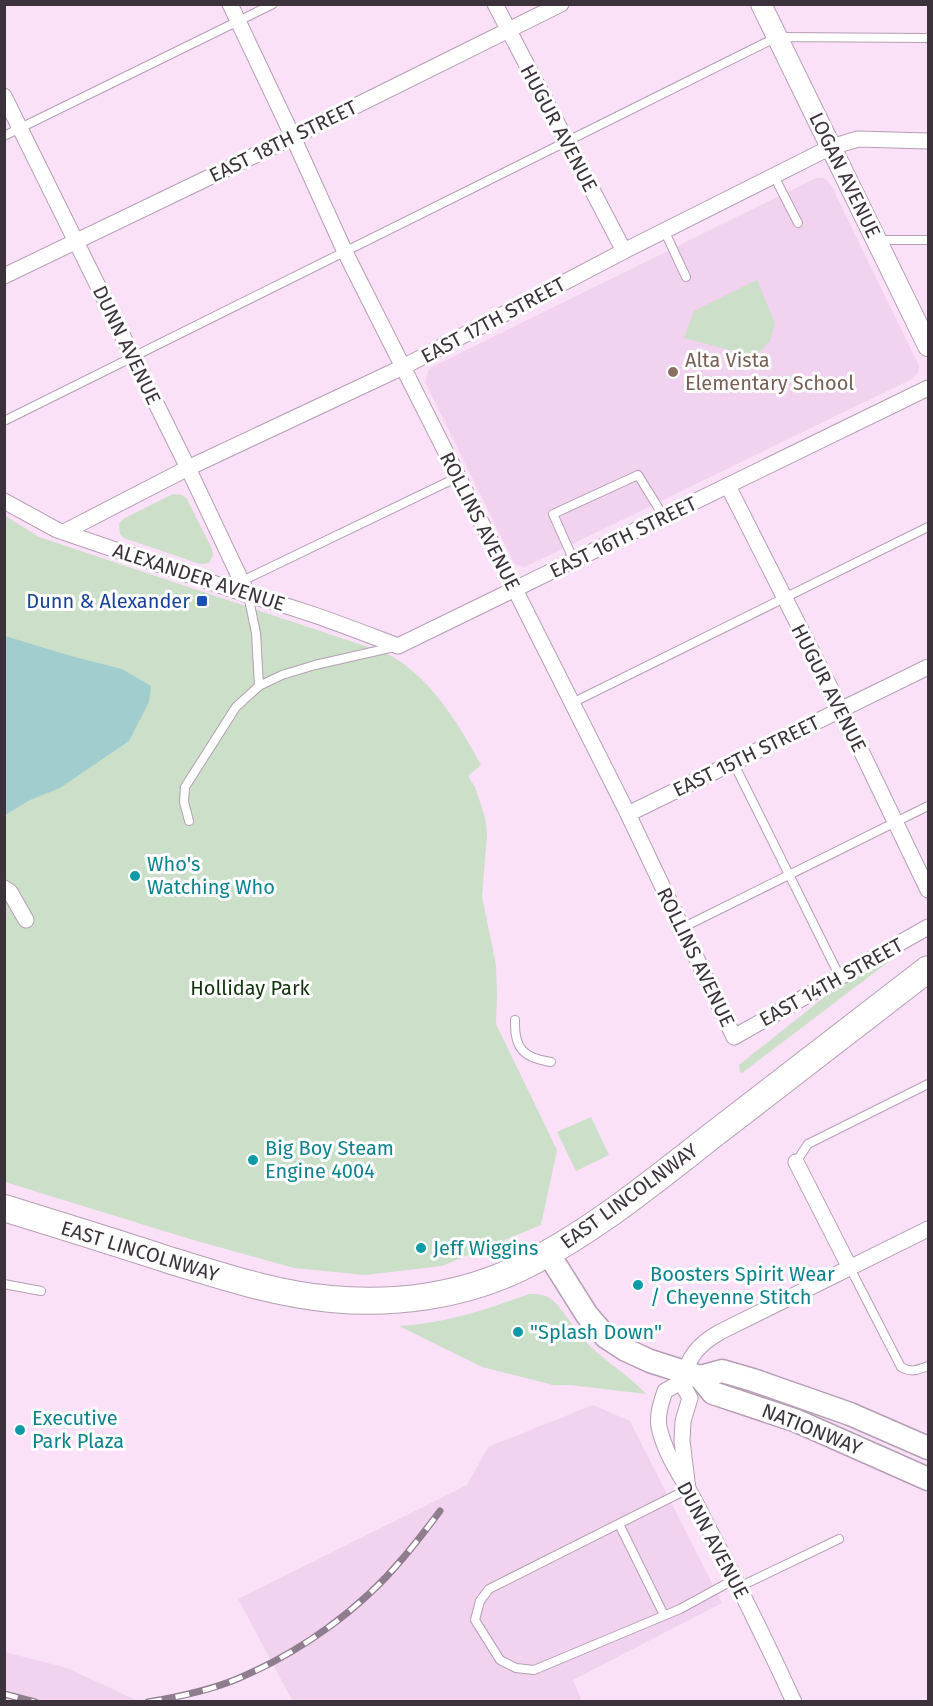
<svg xmlns="http://www.w3.org/2000/svg" width="933" height="1706" font-family="'Fira Sans',sans-serif">
<style>
.built{fill:#f1d3ef}
.green{fill:#cbdfc9}
.water{fill:#a2cdce}
.lines{fill:none;stroke-linecap:round;stroke-linejoin:round}
.service-casing{stroke:#b59eb3;stroke-width:10}
.minor-casing{stroke:#b59eb3;stroke-width:17}
.tertiary-casing{stroke:#b59eb3;stroke-width:22}
.secondary-casing{stroke:#b59eb3;stroke-width:25}
.primary-casing{stroke:#b59eb3;stroke-width:28}
.service{stroke:#fff;stroke-width:8}
.minor{stroke:#fff;stroke-width:15}
.tertiary{stroke:#fff;stroke-width:20}
.secondary{stroke:#fff;stroke-width:22}
.primary{stroke:#fff;stroke-width:26}
.rail-casing{stroke:#8e7d8c;stroke-width:7}
.rail{stroke:#fff;stroke-width:4.5;stroke-dasharray:14;stroke-linecap:butt}
.education-dot{fill:#8d6e63;stroke:#fff;stroke-width:2}
.transit-dot{fill:#1a4fb4;stroke:#fff;stroke-width:2}
.culture-dot{fill:#0f9aa8;stroke:#fff;stroke-width:2}
.labels{text-anchor:middle;dominant-baseline:central;stroke-width:6;stroke-linejoin:round;paint-order:stroke}
.street-label{font-size:20px;fill:#3c323b;stroke:#fff}
.education-label{font-size:20px;fill:#785e54;stroke:#fff;text-anchor:start}
.transit-label{font-size:20px;fill:#164399;stroke:#fff;text-anchor:end}
.culture-label{font-size:20px;fill:#0d838f;stroke:#fff;text-anchor:start}
.park-label{font-size:20px;fill:#11340e;stroke:#fff}
</style>
<rect width="100%" height="100%" fill="#fae1f8"/>
<g class="built">
<path d="M816 178H823L828 181 832 187 919 366 918 373 912 379 525 567 517 565 514 563 425 382 428 371 432 367Z"/>
<path d="M593 1405 630 1421 722 1603 573 1680 582 1701 293 1702 238 1599 467 1485 488 1447Z"/>
<path d="M5 1652 67 1668 138 1701H5Z"/>
</g>
<g class="green">
<path d="M757 280 775 323 770 341 759 353 749 355 684 338 694 311Z"/>
<path d="M173 494 182 495 187 499 212 549 213 555 209 563 203 564 197 563 124 538 120 534 119 524 123 519Z"/>
<path d="M4 515 39 537 350 641C364 646 385 651 398 660 435 685 460 726 481 765L468 776 475 787 485 817 487 834 482 897 496 965 497 994 496 1024 557 1150 541 1225 442 1266 365 1275 294 1268 190 1239 5 1182Z"/>
<path d="M890 958 891 960 742 1073 740 1072 739 1065 837 987Z"/>
<path d="M591 1117 609 1155 576 1171 557 1132Z"/>
<path d="M529 1294C537 1294 544 1294 551 1299 564 1309 572 1327 583 1339 602 1360 627 1373 646 1394L570 1385H553L482 1367 399 1326C447 1323 484 1310 529 1294Z"/>
</g>
<path class="water" d="M5 636 71 656 122 669 151 686 149 702 129 741 60 788 30 800 5 815Z"/>
<g class="lines">
<g class="service-casing">
<g id="service">
<path d="M4 136 273 4"/>
<path d="M774 176 798 223"/>
<path d="M664 230 686 277"/>
<path d="M879 240H928"/>
<path d="M4 421 777 37 928 38"/>
<path d="M574 561 553 514 638 475 664 517"/>
<path d="M242 581 458 477"/>
<path d="M248 595 256 633 259 686"/>
<path d="M572 703 928 527"/>
<path d="M733 762 840 977"/>
<path d="M189 821 184 802 185 787 236 707 259 686 282 675 315 665 394 647"/>
<path d="M682 928 928 806"/>
<path d="M515 1020C514 1048 523 1058 551 1062"/>
<path d="M796 1162 808 1144 928 1084"/>
<path d="M850 1268 901 1367C911 1373 918 1370 928 1366"/>
<path d="M4 1284 41 1291"/>
<path d="M688 1489 489 1589 480 1601 475 1620 500 1660 516 1668 534 1670 680 1609 735 1579"/>
<path d="M619 1524 664 1615"/>
<path d="M739 1587 839 1539"/>
</g>
</g>
<g class="minor-casing">
<g id="minor">
<path d="M230 4 293 137 345 252 628 814 734 1037 928 927"/>
<path d="M495 4 624 251"/>
<path d="M4 96 188 468 248 595"/>
<path d="M4 276 293 137 561 4"/>
<path d="M728 486 841 709 928 890"/>
<path d="M4 501 57 530 254 597C303 609 350 628 398 646L928 388"/>
<path d="M64 532 188 468 403 367 624 251 831 147 858 139 928 141"/>
<path d="M628 814 928 667"/>
<path d="M4 888 10 892 26 920"/>
<path d="M796 1162 850 1268"/>
<path d="M681 1382 665 1391C661 1403 657 1415 659 1427 664 1450 676 1469 688 1489 696 1502 702 1516 709 1529 739 1586 767 1643 794 1702"/>
<path d="M688 1489 682 1441 683 1421 690 1398 681 1382C689 1357 697 1345 720 1332L928 1229"/>
</g>
</g>
<g class="tertiary-casing">
<path id="tertiary" d="M761 4 928 346"/>
</g>
<g class="secondary-casing">
<g id="secondary">
<path d="M548 1253 587 1315 606 1337 626 1350 650 1361 700 1377 722 1371 753 1380 850 1414 928 1448"/>
<path d="M700 1377 713 1393 797 1421 928 1479"/>
</g>
</g>
<g class="primary-casing">
<path id="primary" d="M4 1208C59 1225 114 1242 169 1260 222 1276 275 1294 331 1299 395 1305 462 1296 520 1268 594 1232 657 1178 722 1128 791 1075 860 1022 928 969"/>
</g>
<use href="#service" class="service"/>
<use href="#minor" class="minor"/>
<use href="#tertiary" class="tertiary"/>
<use href="#secondary" class="secondary"/>
<use href="#primary" class="primary"/>
<g class="rail-casing">
<g id="rail">
<path d="M4 1694 35 1702"/>
<path d="M148 1702C178 1697 208 1691 237 1679 299 1653 360 1610 403 1558 416 1543 428 1527 440 1511"/>
</g>
</g>
<use href="#rail" class="rail"/>
</g>
<circle class="education-dot" cx="673" cy="372" r="6"/>
<rect class="transit-dot" x="196" y="595" width="12" height="12" rx="3"/>
<g class="culture-dot">
<circle cx="135" cy="876" r="6"/>
<circle cx="253" cy="1160" r="6"/>
<circle cx="421" cy="1248" r="6"/>
<circle cx="638" cy="1285" r="6"/>
<circle cx="518" cy="1332" r="6"/>
<circle cx="20" cy="1430" r="6"/>
</g>
<g class="labels">
<g class="street-label">
<text transform="translate(559 128) rotate(62)">HUGUR AVENUE</text>
<text transform="translate(283 141) rotate(-26)">EAST 18TH STREET</text>
<text transform="translate(845 175) rotate(64)">LOGAN AVENUE</text>
<text transform="translate(493 320) rotate(-28)">EAST 17TH STREET</text>
<text transform="translate(127 345) rotate(64)">DUNN AVENUE</text>
<text transform="translate(480 521) rotate(63)">ROLLINS AVENUE</text>
<text transform="translate(623 537) rotate(-26)">EAST 16TH STREET</text>
<text transform="translate(199 577) rotate(18)">ALEXANDER AVENUE</text>
<text transform="translate(829 688) rotate(63)">HUGUR AVENUE</text>
<text transform="translate(746 756) rotate(-26)">EAST 15TH STREET</text>
<text transform="translate(696 957) rotate(64)">ROLLINS AVENUE</text>
<text transform="translate(831 982) rotate(-29)">EAST 14TH STREET</text>
<text transform="translate(629 1196) rotate(-36)">EAST LINCOLNWAY</text>
<text transform="translate(140 1251) rotate(17)">EAST LINCOLNWAY</text>
<text transform="translate(812 1429) rotate(22)">NATIONWAY</text>
<text transform="translate(713 1540) rotate(62)">DUNN AVENUE</text>
</g>
<g class="education-label">
<text x="685" y="360">Alta Vista<tspan x="685" dy="23">Elementary School</tspan></text>
</g>
<g class="transit-label">
<text x="190" y="601">Dunn &amp; Alexander</text>
</g>
<g class="culture-label">
<text x="147" y="864">Who's<tspan x="147" dy="23">Watching Who</tspan></text>
<text x="265" y="1148">Big Boy Steam<tspan x="265" dy="23">Engine 4004</tspan></text>
<text x="433" y="1248">Jeff Wiggins</text>
<text x="650" y="1274">Boosters Spirit Wear<tspan x="650" dy="23">/ Cheyenne Stitch</tspan></text>
<text x="530" y="1332">"Splash Down"</text>
<text x="32" y="1418">Executive<tspan x="32" dy="23">Park Plaza</tspan></text>
</g>
<g class="park-label">
<text x="250" y="988">Holliday Park</text>
</g>
</g>
<rect width="933" height="1706" fill="none" stroke="#3c323b" stroke-width="12"/>
</svg>
